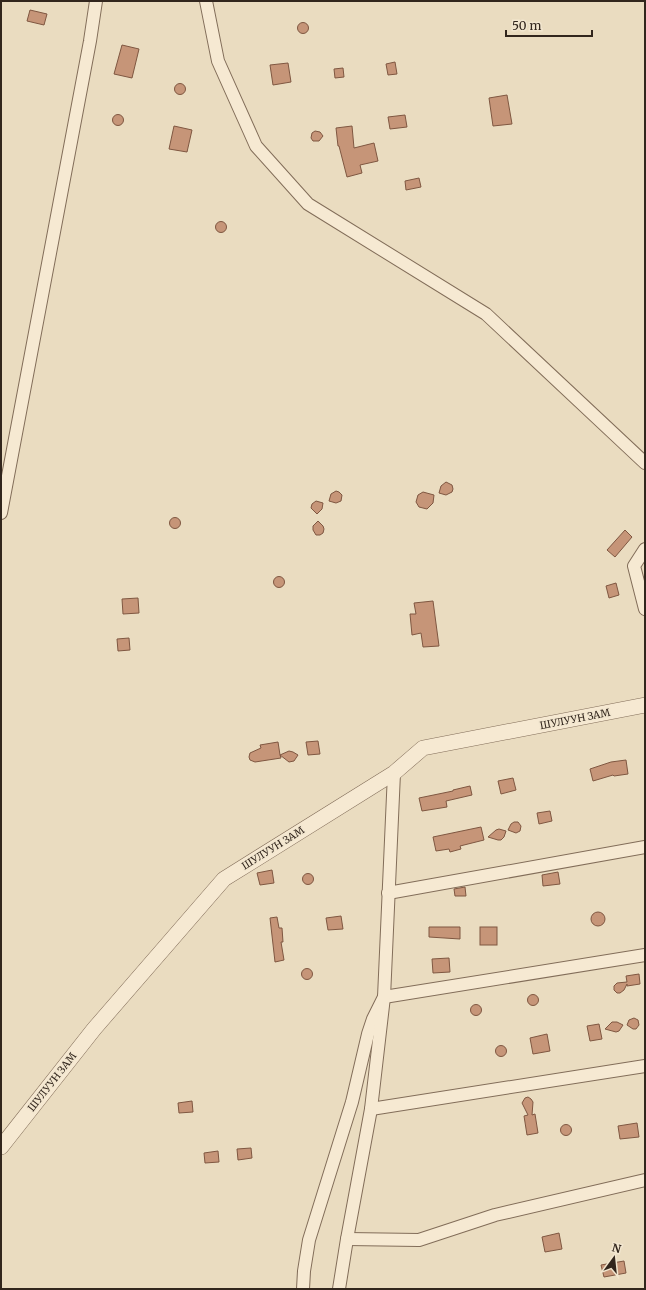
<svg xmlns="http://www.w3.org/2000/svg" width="646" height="1290" font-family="Merriweather,serif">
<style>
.building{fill:#c69578;stroke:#7f5741}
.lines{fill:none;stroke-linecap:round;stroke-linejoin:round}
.minor-casing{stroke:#826d59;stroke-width:14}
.tertiary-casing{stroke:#826d59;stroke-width:16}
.minor{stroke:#f6e9d2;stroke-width:12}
.tertiary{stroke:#f6e9d2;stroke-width:15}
.labels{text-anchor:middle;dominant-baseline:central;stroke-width:3;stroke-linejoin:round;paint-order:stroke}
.street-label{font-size:10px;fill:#32261d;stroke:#f2e6cf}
</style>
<rect width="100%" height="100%" fill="#eadcc0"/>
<g class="building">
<path d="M30 10 47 14 44 25 27 21Z"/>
<circle cx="303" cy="28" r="5.5"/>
<path d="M122 45 139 49 132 78 114 74Z"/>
<path d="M395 62 397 74 388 75 386 64Z"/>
<path d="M288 63 291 82 273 85 270 65Z"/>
<path d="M343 68 344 77 335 78 334 69Z"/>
<circle cx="180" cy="89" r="5.5"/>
<path d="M507 95 512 124 493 126 489 98Z"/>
<circle cx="118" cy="120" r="5.5"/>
<path d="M405 115 407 127 390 129 388 117Z"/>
<path d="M174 126 192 130 187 152 169 149Z"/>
<path d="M352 126 354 148 374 143 378 161 360 165 362 173 347 177 339 146H338L336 128Z"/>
<path d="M315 131 320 132 323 136 319 141H313L311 138 312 133Z"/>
<path d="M419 178 421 187 406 190 405 181Z"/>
<circle cx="221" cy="227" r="5.5"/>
<path d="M446 482 452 485 453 489 452 492 446 495 439 493 441 486Z"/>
<path d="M336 491 339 492 342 495 341 501 336 503 329 501 331 494Z"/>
<path d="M423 492 434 495 433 503 427 509 419 507 416 502 418 495Z"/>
<path d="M316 501 323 503 322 509 317 514 311 508 312 504Z"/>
<circle cx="175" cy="523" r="5.5"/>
<path d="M318 521 323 526 324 529 323 533 320 535H316L313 530V526Z"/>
<path d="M625 530 632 537 615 557 607 550Z"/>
<circle cx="279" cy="582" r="5.5"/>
<path d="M616 583 619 595 609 598 606 586Z"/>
<path d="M138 598 139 613 123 614 122 599Z"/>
<path d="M433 601 439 646 423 647 421 633 412 635 410 614H416L414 603Z"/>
<path d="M129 638 130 650 118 651 117 639Z"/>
<path d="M318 741 320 754 308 755 306 742Z"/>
<path d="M278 742 280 755 289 751 293 752 298 755 294 761 289 762 280 755 281 758 255 762 250 760 249 757 250 753 261 748 260 745Z"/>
<path d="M626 760 628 774 614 776 613 775 593 781 590 769 611 762Z"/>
<path d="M513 778 516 790 501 794 498 781Z"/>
<path d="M470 786 472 795 446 801 447 807 422 811 419 798 453 791V790Z"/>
<path d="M550 811 552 821 539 824 537 813Z"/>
<path d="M514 822H518L521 826 520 831 516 833 508 830 511 824Z"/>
<path d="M481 827 484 840 460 846 461 849 450 852 449 849 436 851 433 837Z"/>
<path d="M499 829 506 831 504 837 501 840H498L488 837 496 830Z"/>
<path d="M272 870 274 883 260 885 257 873Z"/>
<path d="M558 872 560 884 543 886 542 875Z"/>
<circle cx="308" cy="879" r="5.5"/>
<path d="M465 887 466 896H455L454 889Z"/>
<circle cx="598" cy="919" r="7"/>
<path d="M341 916 343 929 328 930 326 918Z"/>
<path d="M277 917 279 928H282L283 942H281L284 960 275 962 270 918Z"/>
<path d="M429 927H460V939L429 937Z"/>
<rect x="480" y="927" width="17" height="18"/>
<path d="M449 958 450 972 433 973 432 959Z"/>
<circle cx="307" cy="974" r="5.5"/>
<path d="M639 974 640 984 627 986V984L624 990 620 993H617L614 990V986L617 983 627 982 626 976Z"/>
<circle cx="533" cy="1000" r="5.5"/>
<circle cx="476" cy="1010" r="5.5"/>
<path d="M634 1018 638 1020 639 1025 636 1029H633L627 1025 629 1020Z"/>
<path d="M612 1022H617L623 1025 619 1031 616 1032 605 1029Z"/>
<path d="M599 1024 602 1039 590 1041 587 1026Z"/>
<path d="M547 1034 550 1051 533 1054 530 1038Z"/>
<circle cx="501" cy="1051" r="5.5"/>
<path d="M528 1097 531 1099 533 1102 532 1115 535 1114 538 1133 527 1135 524 1116 528 1115 522 1103 525 1098Z"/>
<path d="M192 1101 193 1112 179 1113 178 1103Z"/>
<path d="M637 1123 639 1137 620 1139 618 1126Z"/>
<circle cx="566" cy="1130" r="5.5"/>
<path d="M251 1148 252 1158 238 1160 237 1149Z"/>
<path d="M218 1151 219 1162 205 1163 204 1153Z"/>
<path d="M559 1233 562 1249 545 1252 542 1237Z"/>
<path d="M624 1261 626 1273 604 1277 601 1265Z"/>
</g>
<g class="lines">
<g class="minor-casing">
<g id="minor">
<path d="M206 1 218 61 256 146 308 204 486 314 645 463"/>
<path d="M1 513 90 41 96 1"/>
<path d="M645 549 634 566 645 609"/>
<path d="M388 893 645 847"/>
<path d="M371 1109 645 1066"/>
<path d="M347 1239 419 1240 495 1215 645 1180"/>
<path d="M303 1289 304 1271 309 1240 352 1102 368 1034 373 1019 384 997 645 955"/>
<path d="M339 1289 347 1239 371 1109 384 997 394 773"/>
</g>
</g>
<g class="tertiary-casing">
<path id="tertiary" d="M1 1147 94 1029 224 879 394 773 423 748 645 705"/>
</g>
<use href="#minor" class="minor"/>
<use href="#tertiary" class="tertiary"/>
</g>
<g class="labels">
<g class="street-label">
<text transform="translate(575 719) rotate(-11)">ШУЛУУН ЗАМ</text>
<text transform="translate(273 848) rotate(-32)">ШУЛУУН ЗАМ</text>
<text transform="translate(52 1082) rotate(-52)">ШУЛУУН ЗАМ</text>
</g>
</g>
<rect width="646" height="1290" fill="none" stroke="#32261d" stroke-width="4"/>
<g transform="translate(614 1258) rotate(15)" stroke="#f2e6cf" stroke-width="3" paint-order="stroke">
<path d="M0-3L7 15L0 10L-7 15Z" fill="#32261d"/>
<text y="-6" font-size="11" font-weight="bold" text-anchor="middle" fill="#32261d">N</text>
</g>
<path d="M506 30v6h86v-6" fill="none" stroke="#32261d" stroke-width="2"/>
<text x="512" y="30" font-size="12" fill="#32261d" stroke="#f2e6cf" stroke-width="3" paint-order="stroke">50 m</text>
</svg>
